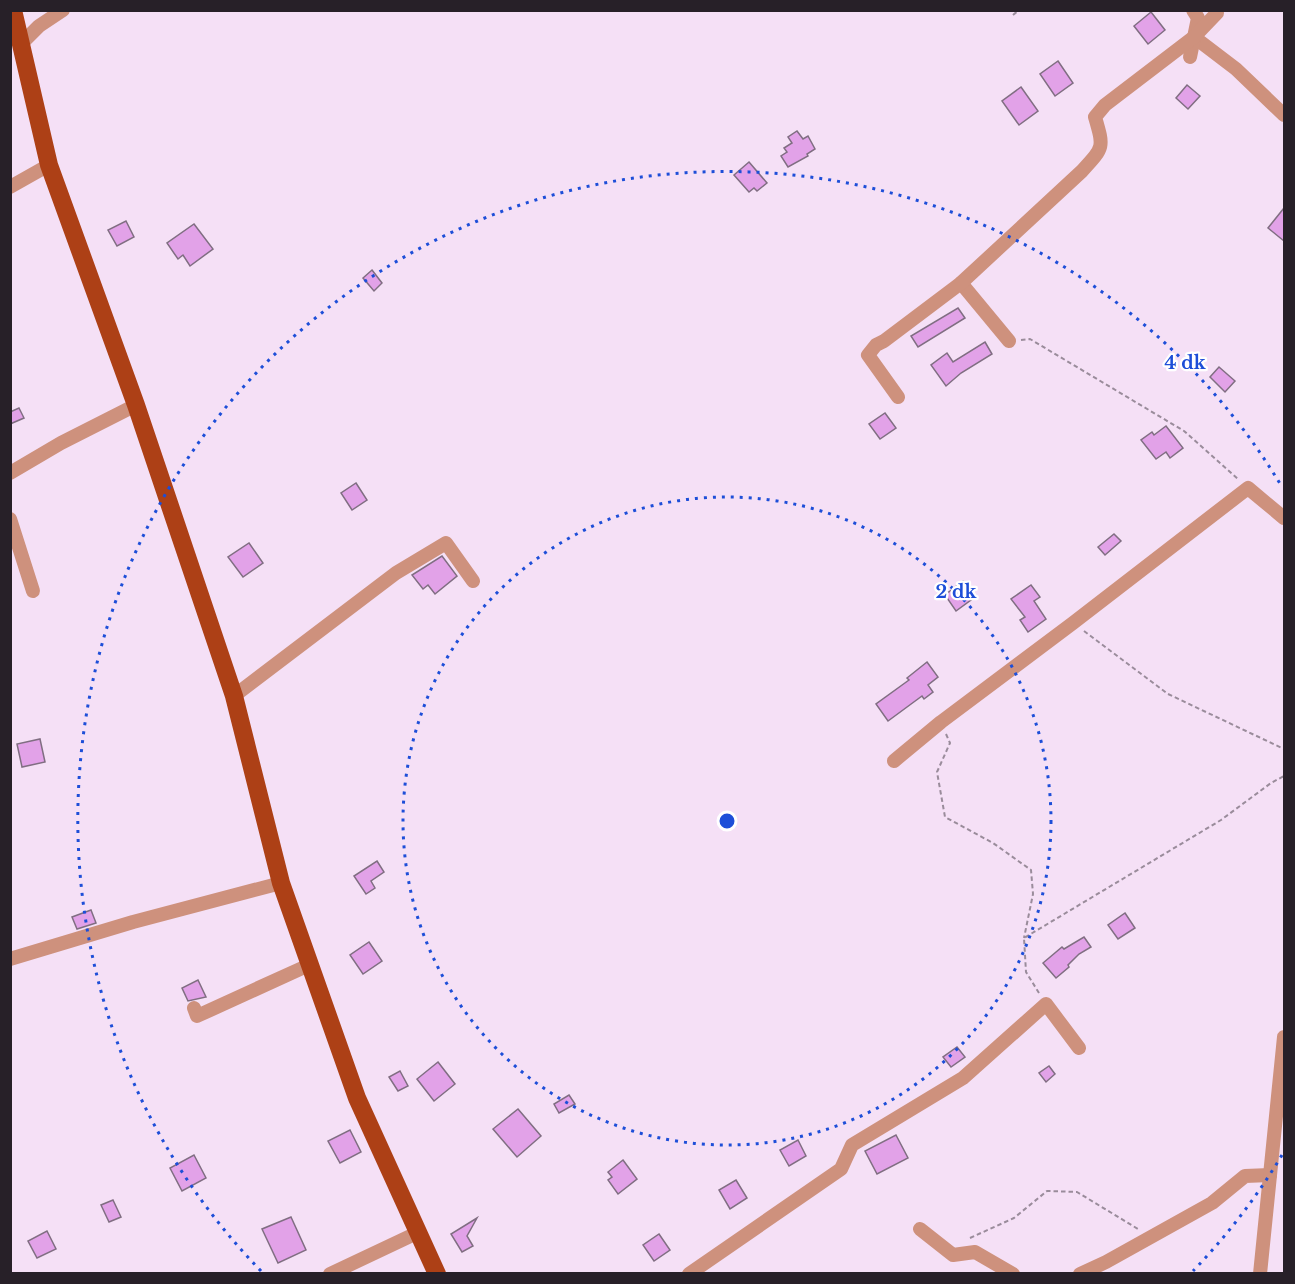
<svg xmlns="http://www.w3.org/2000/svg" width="1295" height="1284" font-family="'Libre Baskerville',serif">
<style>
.building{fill:#e2a2e8;stroke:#806e82;stroke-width:1.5}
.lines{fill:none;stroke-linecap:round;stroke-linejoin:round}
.path{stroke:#9a8c9b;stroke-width:2;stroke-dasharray:4.5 3;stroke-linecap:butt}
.minor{stroke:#ce917d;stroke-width:14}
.major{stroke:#ad4016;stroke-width:18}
.ring{fill:none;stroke:#1d4ed8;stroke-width:3;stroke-dasharray:3 6}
.centre{fill:#1d4ed8;stroke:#fff;stroke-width:3}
.ring-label{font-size:18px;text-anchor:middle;font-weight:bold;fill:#1d4ed8;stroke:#fff;stroke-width:4.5;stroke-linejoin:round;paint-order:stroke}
</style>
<rect width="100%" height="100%" fill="#f5e0f6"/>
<g class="building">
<path d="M1151 12 1165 30 1148 44 1134 26Z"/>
<path d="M1058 61 1073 83 1055 96 1040 74Z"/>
<path d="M1187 85 1200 96 1188 109 1176 98Z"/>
<path d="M1021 87 1038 111 1019 125 1002 101Z"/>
<path d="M797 131 803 139 808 136 815 149 807 154 808 156 788 167 781 156 787 152 784 148 792 143 788 137Z"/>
<path d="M749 162 767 183 757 191 754 188 749 192 734 175Z"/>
<path d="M1284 208V241L1268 228Z"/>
<path d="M126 221 134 237 117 246 108 230Z"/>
<path d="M194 224 213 249 190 266 183 255 178 259 167 243Z"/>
<path d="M372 270 382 283 374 291 363 278Z"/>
<path d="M958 308 965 318 918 347 911 336Z"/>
<path d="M985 342 992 354 961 373 946 386 931 365 947 353 953 362Z"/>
<path d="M1219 367 1235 381 1225 392 1210 377Z"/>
<path d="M19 408 24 418 10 424V412Z"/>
<path d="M885 413 896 428 880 439 869 424Z"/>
<path d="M1166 426 1183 448 1170 458 1166 452 1156 459 1141 440 1152 432 1154 435Z"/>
<path d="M356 483 367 500 352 510 341 493Z"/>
<path d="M1114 534 1121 541 1105 555 1098 547Z"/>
<path d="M249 543 263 563 243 577 228 557Z"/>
<path d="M442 556 457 576 435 594 428 585 423 589 412 575Z"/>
<path d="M963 581 975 597 956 611 945 595Z"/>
<path d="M1031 585 1040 597 1034 601 1046 619 1028 632 1020 620 1025 617 1011 599Z"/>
<path d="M927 662 938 677 928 685 933 692 924 699 922 696 888 721 876 704 909 680 907 678Z"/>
<path d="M40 739 45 762 22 767 17 744Z"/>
<path d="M377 861 384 872 371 881 375 888 366 894 354 876Z"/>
<path d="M91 910 96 923 77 929 72 917Z"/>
<path d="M1125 913 1135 928 1118 939 1108 925Z"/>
<path d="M1084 937 1091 947 1079 954 1068 965 1069 967 1056 978 1043 963 1062 947 1064 949Z"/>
<path d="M369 942 382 961 363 974 350 955Z"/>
<path d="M198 980 206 997 188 1001 182 988Z"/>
<path d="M957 1047 965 1057 951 1067 943 1057Z"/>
<path d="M438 1062 455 1084 434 1101 417 1079Z"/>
<path d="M1049 1066 1055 1074 1046 1082 1039 1073Z"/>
<path d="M400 1071 408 1086 398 1091 389 1077Z"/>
<path d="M569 1095 575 1104 559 1113 554 1104Z"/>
<path d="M518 1109 541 1136 517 1157 493 1129Z"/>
<path d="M350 1130 361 1152 340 1163 328 1141Z"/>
<path d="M896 1135 908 1158 877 1174 865 1151Z"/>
<path d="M798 1140 806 1156 789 1166 780 1150Z"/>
<path d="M194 1155 206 1178 182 1191 170 1168Z"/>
<path d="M623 1160 637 1179 618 1194 608 1180 612 1177 608 1172Z"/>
<path d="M736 1180 747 1198 730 1209 719 1190Z"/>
<path d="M113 1200 121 1217 109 1222 101 1205Z"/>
<path d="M291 1217 306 1250 278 1263 262 1229Z"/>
<path d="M477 1218 467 1236 473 1246 462 1252 451 1234Z"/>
<path d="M47 1231 56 1249 37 1258 28 1241Z"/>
<path d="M659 1234 670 1250 654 1261 643 1245Z"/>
</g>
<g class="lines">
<g class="path">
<path d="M1013 15 1019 10"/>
<path d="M1021 340 1030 339 1184 431 1238 479"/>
<path d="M1084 631 1168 694 1284 749"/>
<path d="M946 734 950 743 937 772 945 817 993 843 1031 870 1033 894 1024 938"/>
<path d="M1039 993 1026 972 1024 938 1221 820 1271 783 1284 776"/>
<path d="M970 1238 1014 1218 1047 1191 1077 1192 1138 1229"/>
</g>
<g class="minor">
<path d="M1194 37 1236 69 1284 115"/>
<path d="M21 44 39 26 63 10"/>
<path d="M1190 57 1198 18 1193 10"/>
<path d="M10 187 49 165"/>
<path d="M961 283 1009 341"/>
<path d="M898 397 868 355 876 345 884 341 961 283 1082 171C1104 147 1104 148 1095 117L1105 105 1194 37 1217 13"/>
<path d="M10 473 61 443 136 405"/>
<path d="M10 519 33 591"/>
<path d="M234 696 396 573 446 543 473 581"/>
<path d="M894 761 941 722 1073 623 1248 488 1284 518"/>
<path d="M10 959 133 922 281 883"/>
<path d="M194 1008 197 1016 309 965"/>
<path d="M920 1229 953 1255 975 1252 1013 1274"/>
<path d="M330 1274 419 1232"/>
<path d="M689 1274 841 1169 852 1145 963 1078 1046 1004 1079 1048"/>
<path d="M1080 1274 1106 1262 1212 1203 1245 1176 1270 1175"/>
<path d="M1260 1274 1284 1037"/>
</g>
<path class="major" d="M13 10 49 165 136 405 234 696 281 883 357 1098 437 1274"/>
</g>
<g class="ring">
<circle cx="727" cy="821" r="324"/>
<path d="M1282 1155A648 648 0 0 1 1193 1271M261 1271A648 648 0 1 1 1282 487"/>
</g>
<circle cx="727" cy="821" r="9" class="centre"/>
<g class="ring-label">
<text x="1185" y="369">4 dk</text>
<text x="956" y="598">2 dk</text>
</g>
<rect width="1295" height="1284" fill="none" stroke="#272028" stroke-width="24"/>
</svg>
